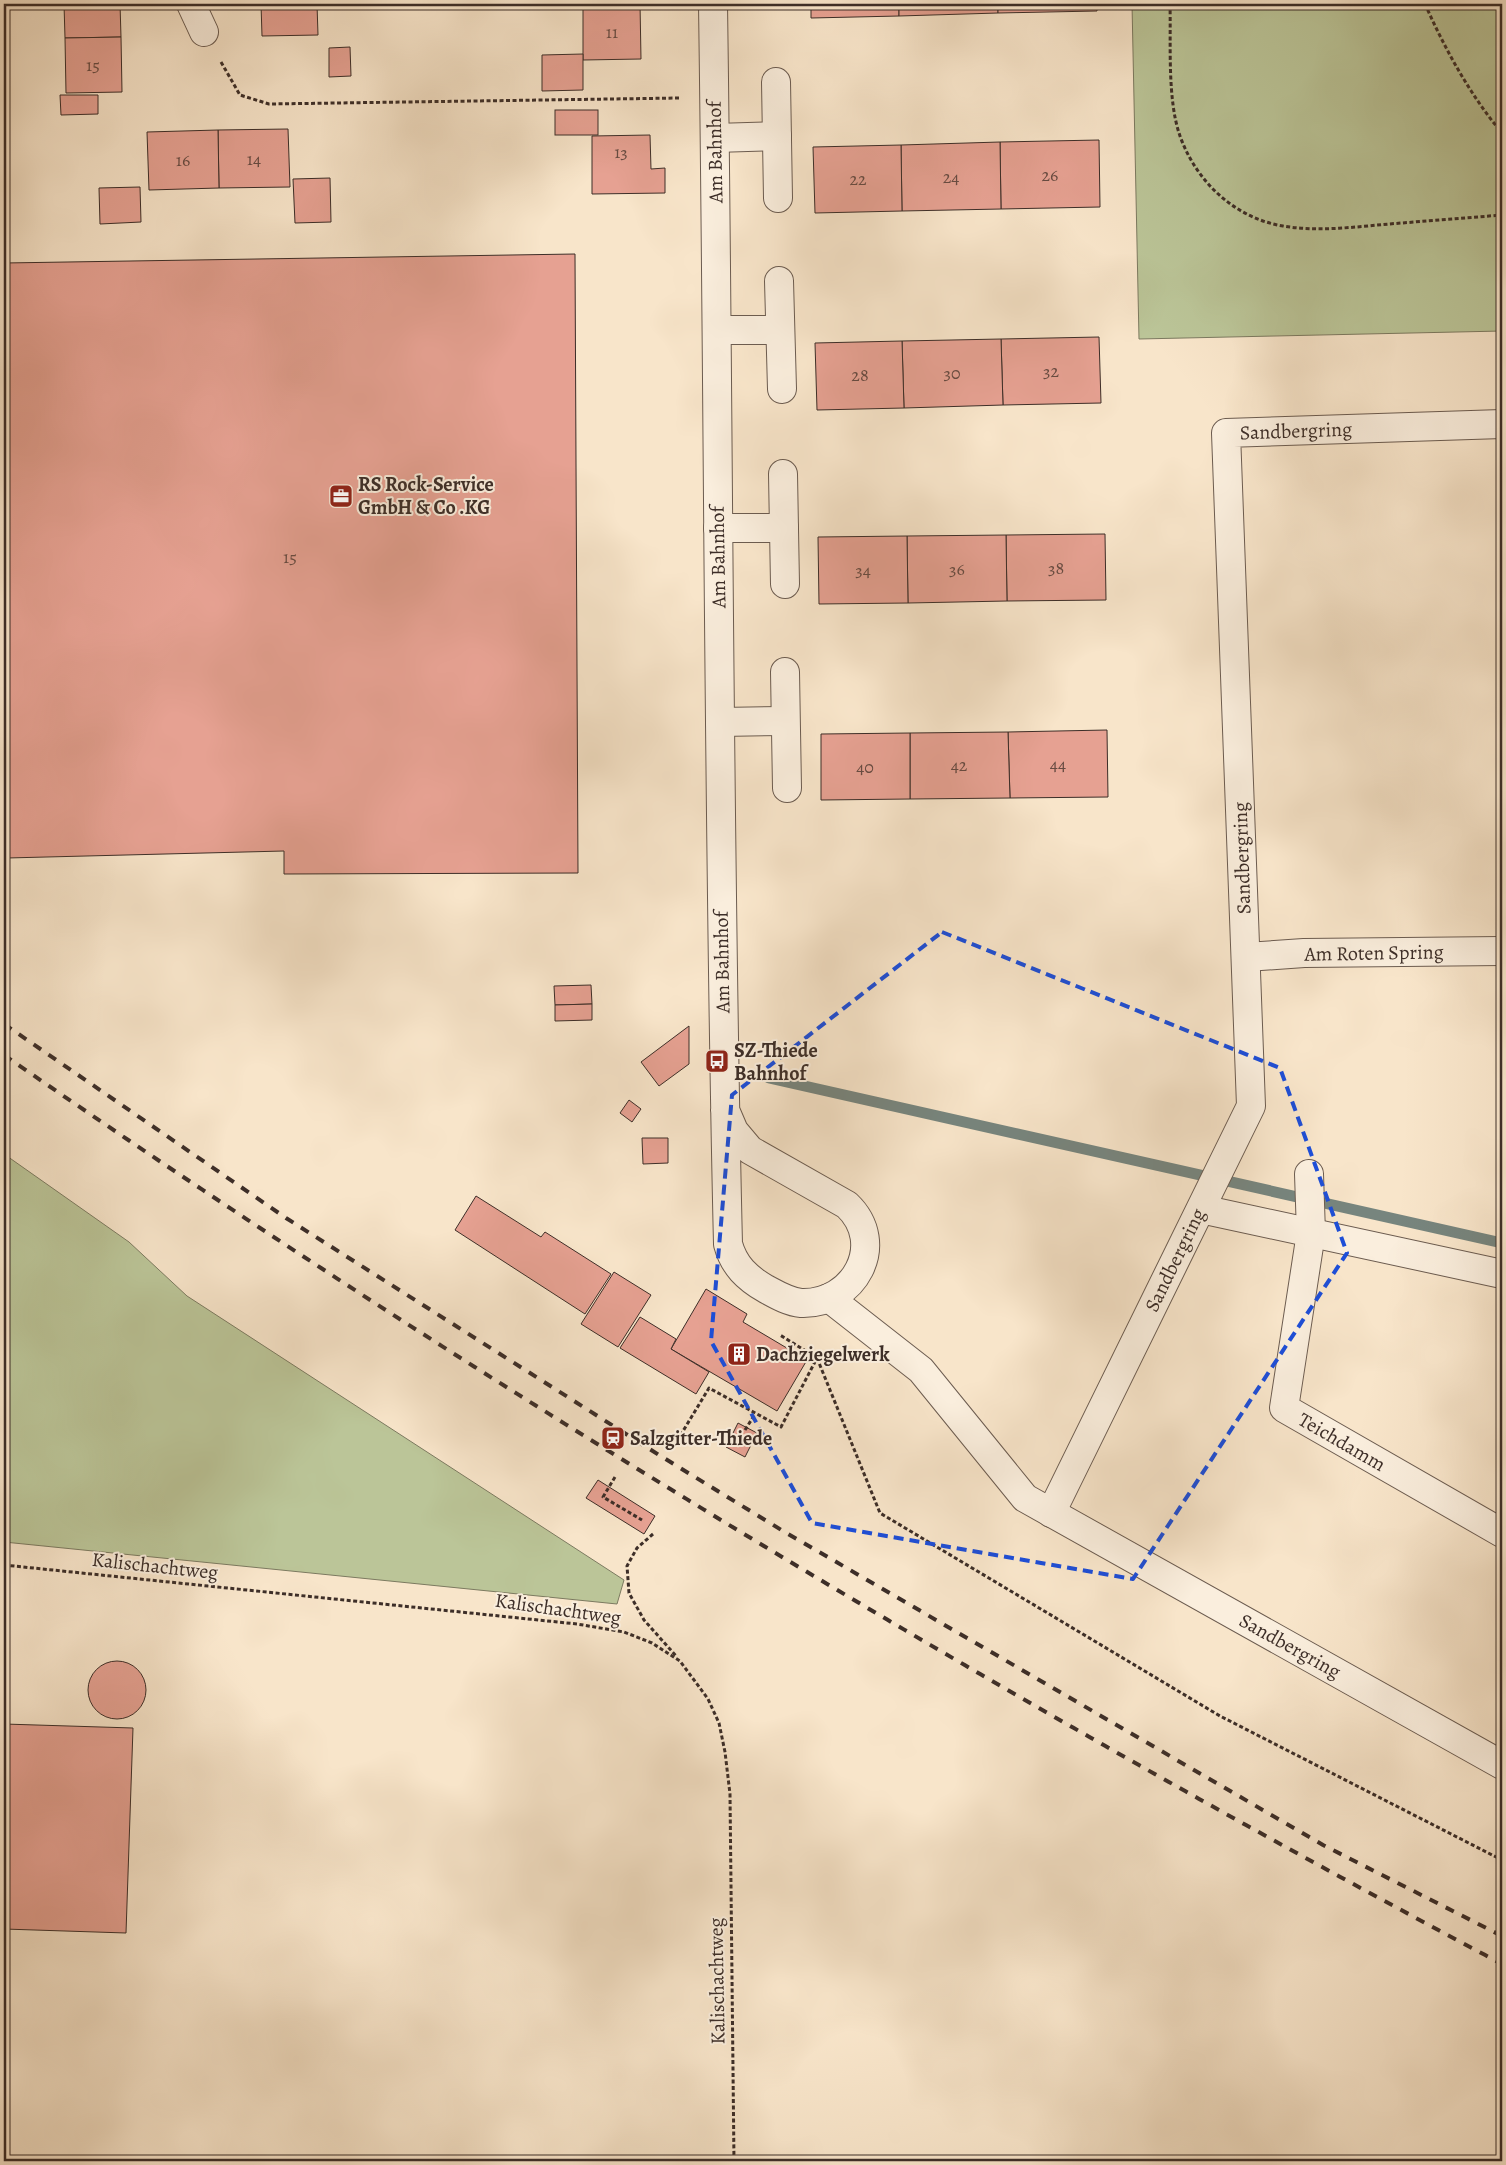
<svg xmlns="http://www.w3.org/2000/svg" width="1506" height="2165" font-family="Alegreya,serif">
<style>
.green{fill:#bbc598;stroke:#7c7a60}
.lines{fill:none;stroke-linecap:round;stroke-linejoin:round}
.stream{stroke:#77857e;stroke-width:11}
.building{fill:#e6a192;stroke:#3d2e28}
.minor-casing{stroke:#6c5c50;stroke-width:30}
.path{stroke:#3d2e28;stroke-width:3;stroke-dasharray:4 2.5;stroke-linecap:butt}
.minor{stroke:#faeedd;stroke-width:28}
.rail{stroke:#3d2e28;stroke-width:4;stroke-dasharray:9 9;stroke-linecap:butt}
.marked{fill:none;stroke:#1d4ed8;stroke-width:4;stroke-dasharray:10 6;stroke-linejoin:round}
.labels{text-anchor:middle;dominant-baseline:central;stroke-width:4;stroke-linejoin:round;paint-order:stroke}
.number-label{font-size:18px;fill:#674b42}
.street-label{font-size:20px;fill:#3d2e28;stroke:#faeedd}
.poi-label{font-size:20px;font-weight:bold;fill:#3d2e28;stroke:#faeedd;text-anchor:start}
</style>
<rect width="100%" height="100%" fill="#f8e5ca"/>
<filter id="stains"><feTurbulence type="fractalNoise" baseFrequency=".004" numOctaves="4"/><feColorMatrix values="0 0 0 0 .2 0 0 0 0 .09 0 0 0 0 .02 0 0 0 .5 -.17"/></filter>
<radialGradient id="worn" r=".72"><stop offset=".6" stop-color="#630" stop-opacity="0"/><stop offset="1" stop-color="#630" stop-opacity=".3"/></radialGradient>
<g class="green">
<path d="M1132 4H1502V331L1139 339Z"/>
<path d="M4 1154 129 1242 187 1296 624 1580 617 1604 4 1542Z"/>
</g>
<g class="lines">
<path class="stream" d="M769 1078 1502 1243"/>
</g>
<g class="building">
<path d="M64 4H120L121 37 65 38Z"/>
<path d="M261 4H317L318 35 262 36Z"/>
<path d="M583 4H640L641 59 583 60Z"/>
<path d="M811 4H899V16L811 18Z"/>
<path d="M899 4H998V13L899 16Z"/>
<path d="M998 4H1097V11L998 13Z"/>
<path d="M121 37 122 92 66 93 65 38Z"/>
<path d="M350 47 351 76 329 77V48Z"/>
<path d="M583 54V90L542 91V55Z"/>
<path d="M60 95H98V114L61 115Z"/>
<rect x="555" y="110" width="43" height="25"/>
<path d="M288 129 290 187 219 188 218 130Z"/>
<path d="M218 130 219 188 149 190 147 132Z"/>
<path d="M650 135 651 169 665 168V193L592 194V136Z"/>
<path d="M1099 140 1100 207 1001 209 1000 142Z"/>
<path d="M1000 142 1001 209 902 211 901 145Z"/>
<path d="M901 145 902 211 815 213 813 147Z"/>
<path d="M330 178 331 222 295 223 293 179Z"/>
<path d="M140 187 141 222 100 224 99 188Z"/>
<path d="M575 254 578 873 284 874V851L7 858 4 856V263Z"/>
<path d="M1099 337 1101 403 1003 405 1001 339Z"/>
<path d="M1001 339 1003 405 904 408 902 341Z"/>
<path d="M902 341 904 408 817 410 815 343Z"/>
<path d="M1105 534 1106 600 1007 601 1006 535Z"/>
<path d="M1006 535 1007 601 908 603 907 536Z"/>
<path d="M907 536 908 603 819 604 818 537Z"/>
<path d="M1107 730 1108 797 1010 798 1008 732Z"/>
<path d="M1008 732 1010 798 910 799V733Z"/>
<path d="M910 733V799L821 800V734Z"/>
<path d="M591 985 592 1004 555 1005 554 986Z"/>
<path d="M592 1004V1020L555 1021V1005Z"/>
<path d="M689 1026V1064L659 1086 641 1062Z"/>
<path d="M629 1100 641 1109 632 1122 620 1113Z"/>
<path d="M642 1138H668V1163L643 1164Z"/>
<path d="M476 1196 541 1237 545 1232 611 1274 585 1314 455 1230Z"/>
<path d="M614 1272 651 1295 618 1347 581 1324Z"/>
<path d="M706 1289 747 1314 743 1322 807 1360 777 1411 671 1349Z"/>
<path d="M640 1317 676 1339 671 1349 709 1372 696 1394 620 1348Z"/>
<path d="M738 1423 757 1433 745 1457 726 1447Z"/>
<path d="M598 1480 655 1516 644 1534 586 1498Z"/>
<circle cx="117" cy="1690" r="29"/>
<path d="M4 1724 133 1728 126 1933 4 1929Z"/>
</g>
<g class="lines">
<g class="minor-casing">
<g id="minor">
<path d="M191 4 204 32"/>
<path d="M713 4C719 417 718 831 728 1244 734 1266 747 1278 766 1289 777 1295 789 1302 801 1303 854 1305 888 1244 847 1205L750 1150 734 1131 725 1110"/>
<path d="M776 82 778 198"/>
<path d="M715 138 777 136"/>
<path d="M779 281 782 389"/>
<path d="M717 330H780"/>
<path d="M783 474 785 584"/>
<path d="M718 528H784"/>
<path d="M785 672 787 788"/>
<path d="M720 722 785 721"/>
<path d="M1246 957 1304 953 1502 951"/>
<path d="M1309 1174 1311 1233 1284 1408 1502 1533"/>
<path d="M1201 1209 1502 1274"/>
<path d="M829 1298 921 1370 1025 1498 1502 1765"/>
<path d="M1051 1513 1251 1106 1226 433 1502 424"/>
</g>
</g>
<g class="path">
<path d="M1170 4C1171 43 1167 99 1180 136 1196 181 1234 218 1283 226 1317 232 1355 227 1389 224 1427 221 1464 218 1502 215"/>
<path d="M1425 4C1445 49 1470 95 1502 133"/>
<path d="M221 62 240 95 269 104 679 98"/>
<path d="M817 1358 880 1513 1220 1716 1502 1860"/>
<path d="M745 1430 755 1414"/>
<path d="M677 1441 709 1388 781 1427 817 1358 780 1335"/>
<path d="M615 1477 603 1497 642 1520"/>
<path d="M653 1534 637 1548 627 1566 629 1593 644 1620 677 1657"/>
<path d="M4 1565 577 1624 624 1632 652 1643 680 1661 708 1699 719 1723 725 1752 730 1794 734 2161"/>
</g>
<use href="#minor" class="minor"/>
<g class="rail">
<path d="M4 1024 286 1218 659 1455 783 1531 1323 1845 1502 1936"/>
<path d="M4 1055C484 1387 986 1690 1502 1964"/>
</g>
</g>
<path class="marked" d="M942 932 1280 1068 1347 1253 1133 1579 812 1523 711 1341 732 1095Z"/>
<defs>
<g id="office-square" transform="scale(1.25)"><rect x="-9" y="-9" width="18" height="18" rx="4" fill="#8f2418" stroke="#faeedd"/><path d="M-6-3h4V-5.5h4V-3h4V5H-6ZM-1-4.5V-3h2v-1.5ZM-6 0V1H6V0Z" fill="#fff"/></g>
<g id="bus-square" transform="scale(1.25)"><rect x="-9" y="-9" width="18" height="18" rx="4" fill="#8f2418" stroke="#faeedd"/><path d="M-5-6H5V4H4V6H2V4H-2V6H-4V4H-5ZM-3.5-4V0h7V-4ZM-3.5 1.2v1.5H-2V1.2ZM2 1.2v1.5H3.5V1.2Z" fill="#fff"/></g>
<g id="building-square" transform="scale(1.25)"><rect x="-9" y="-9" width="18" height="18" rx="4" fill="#8f2418" stroke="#faeedd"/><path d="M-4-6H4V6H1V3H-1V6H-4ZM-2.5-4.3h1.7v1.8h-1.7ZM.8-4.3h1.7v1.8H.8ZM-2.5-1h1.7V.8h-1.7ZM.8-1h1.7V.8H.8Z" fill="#fff"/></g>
<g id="station-square" transform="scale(1.25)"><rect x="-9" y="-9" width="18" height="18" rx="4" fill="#8f2418" stroke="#faeedd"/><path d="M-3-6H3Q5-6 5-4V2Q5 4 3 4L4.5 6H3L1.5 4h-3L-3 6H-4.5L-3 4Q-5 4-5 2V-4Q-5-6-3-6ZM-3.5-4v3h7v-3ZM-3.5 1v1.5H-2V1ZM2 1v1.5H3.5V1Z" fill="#fff"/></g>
</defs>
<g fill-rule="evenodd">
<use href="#office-square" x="341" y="496"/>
<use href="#bus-square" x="717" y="1061"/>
<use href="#building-square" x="739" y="1354"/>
<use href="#station-square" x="613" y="1438"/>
</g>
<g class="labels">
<g class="number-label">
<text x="612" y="32">11</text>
<text x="93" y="65">15</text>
<text x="621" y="152">13</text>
<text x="254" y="159">14</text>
<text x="183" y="160">16</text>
<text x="1050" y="175">26</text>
<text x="951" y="177">24</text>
<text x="858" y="179">22</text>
<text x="1051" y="371">32</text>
<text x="952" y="373">30</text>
<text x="860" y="375">28</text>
<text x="290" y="557">15</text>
<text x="1056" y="568">38</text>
<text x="957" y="569">36</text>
<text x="863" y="570">34</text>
<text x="1058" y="764">44</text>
<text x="959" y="765">42</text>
<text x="865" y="767">40</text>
</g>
<g class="street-label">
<text transform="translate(715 152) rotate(-91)">Am Bahnhof</text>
<text transform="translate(1296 431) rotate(-2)">Sandbergring</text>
<text transform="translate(718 557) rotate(-91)">Am Bahnhof</text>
<text transform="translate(1242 858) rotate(-92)">Sandbergring</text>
<text transform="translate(1374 953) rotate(-1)">Am Roten Spring</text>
<text transform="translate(722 962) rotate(-91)">Am Bahnhof</text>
<text transform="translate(1175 1260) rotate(-64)">Sandbergring</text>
<text transform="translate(1342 1442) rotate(30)">Teichdamm</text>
<text transform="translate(155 1566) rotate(6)">Kalischachtweg</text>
<text transform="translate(558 1609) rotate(8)">Kalischachtweg</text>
<text transform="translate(1290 1646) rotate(29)">Sandbergring</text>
<text transform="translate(717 1981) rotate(-91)">Kalischachtweg</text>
</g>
<g class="poi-label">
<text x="358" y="484">RS Rock-Service<tspan x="358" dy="23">GmbH &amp; Co .KG</tspan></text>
<text x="734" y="1050">SZ-Thiede<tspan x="734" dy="23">Bahnhof</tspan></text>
<text x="756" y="1354">Dachziegelwerk</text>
<text x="630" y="1438">Salzgitter-Thiede</text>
</g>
</g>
<rect width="1506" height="2165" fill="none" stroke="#f8e5ca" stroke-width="20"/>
<rect x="5" y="5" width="1496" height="2155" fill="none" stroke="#3d2e28" stroke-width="2.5"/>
<rect x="10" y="10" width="1486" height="2145" fill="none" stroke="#3d2e28"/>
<rect width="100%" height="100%" filter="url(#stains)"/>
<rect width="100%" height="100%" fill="url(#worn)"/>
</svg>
